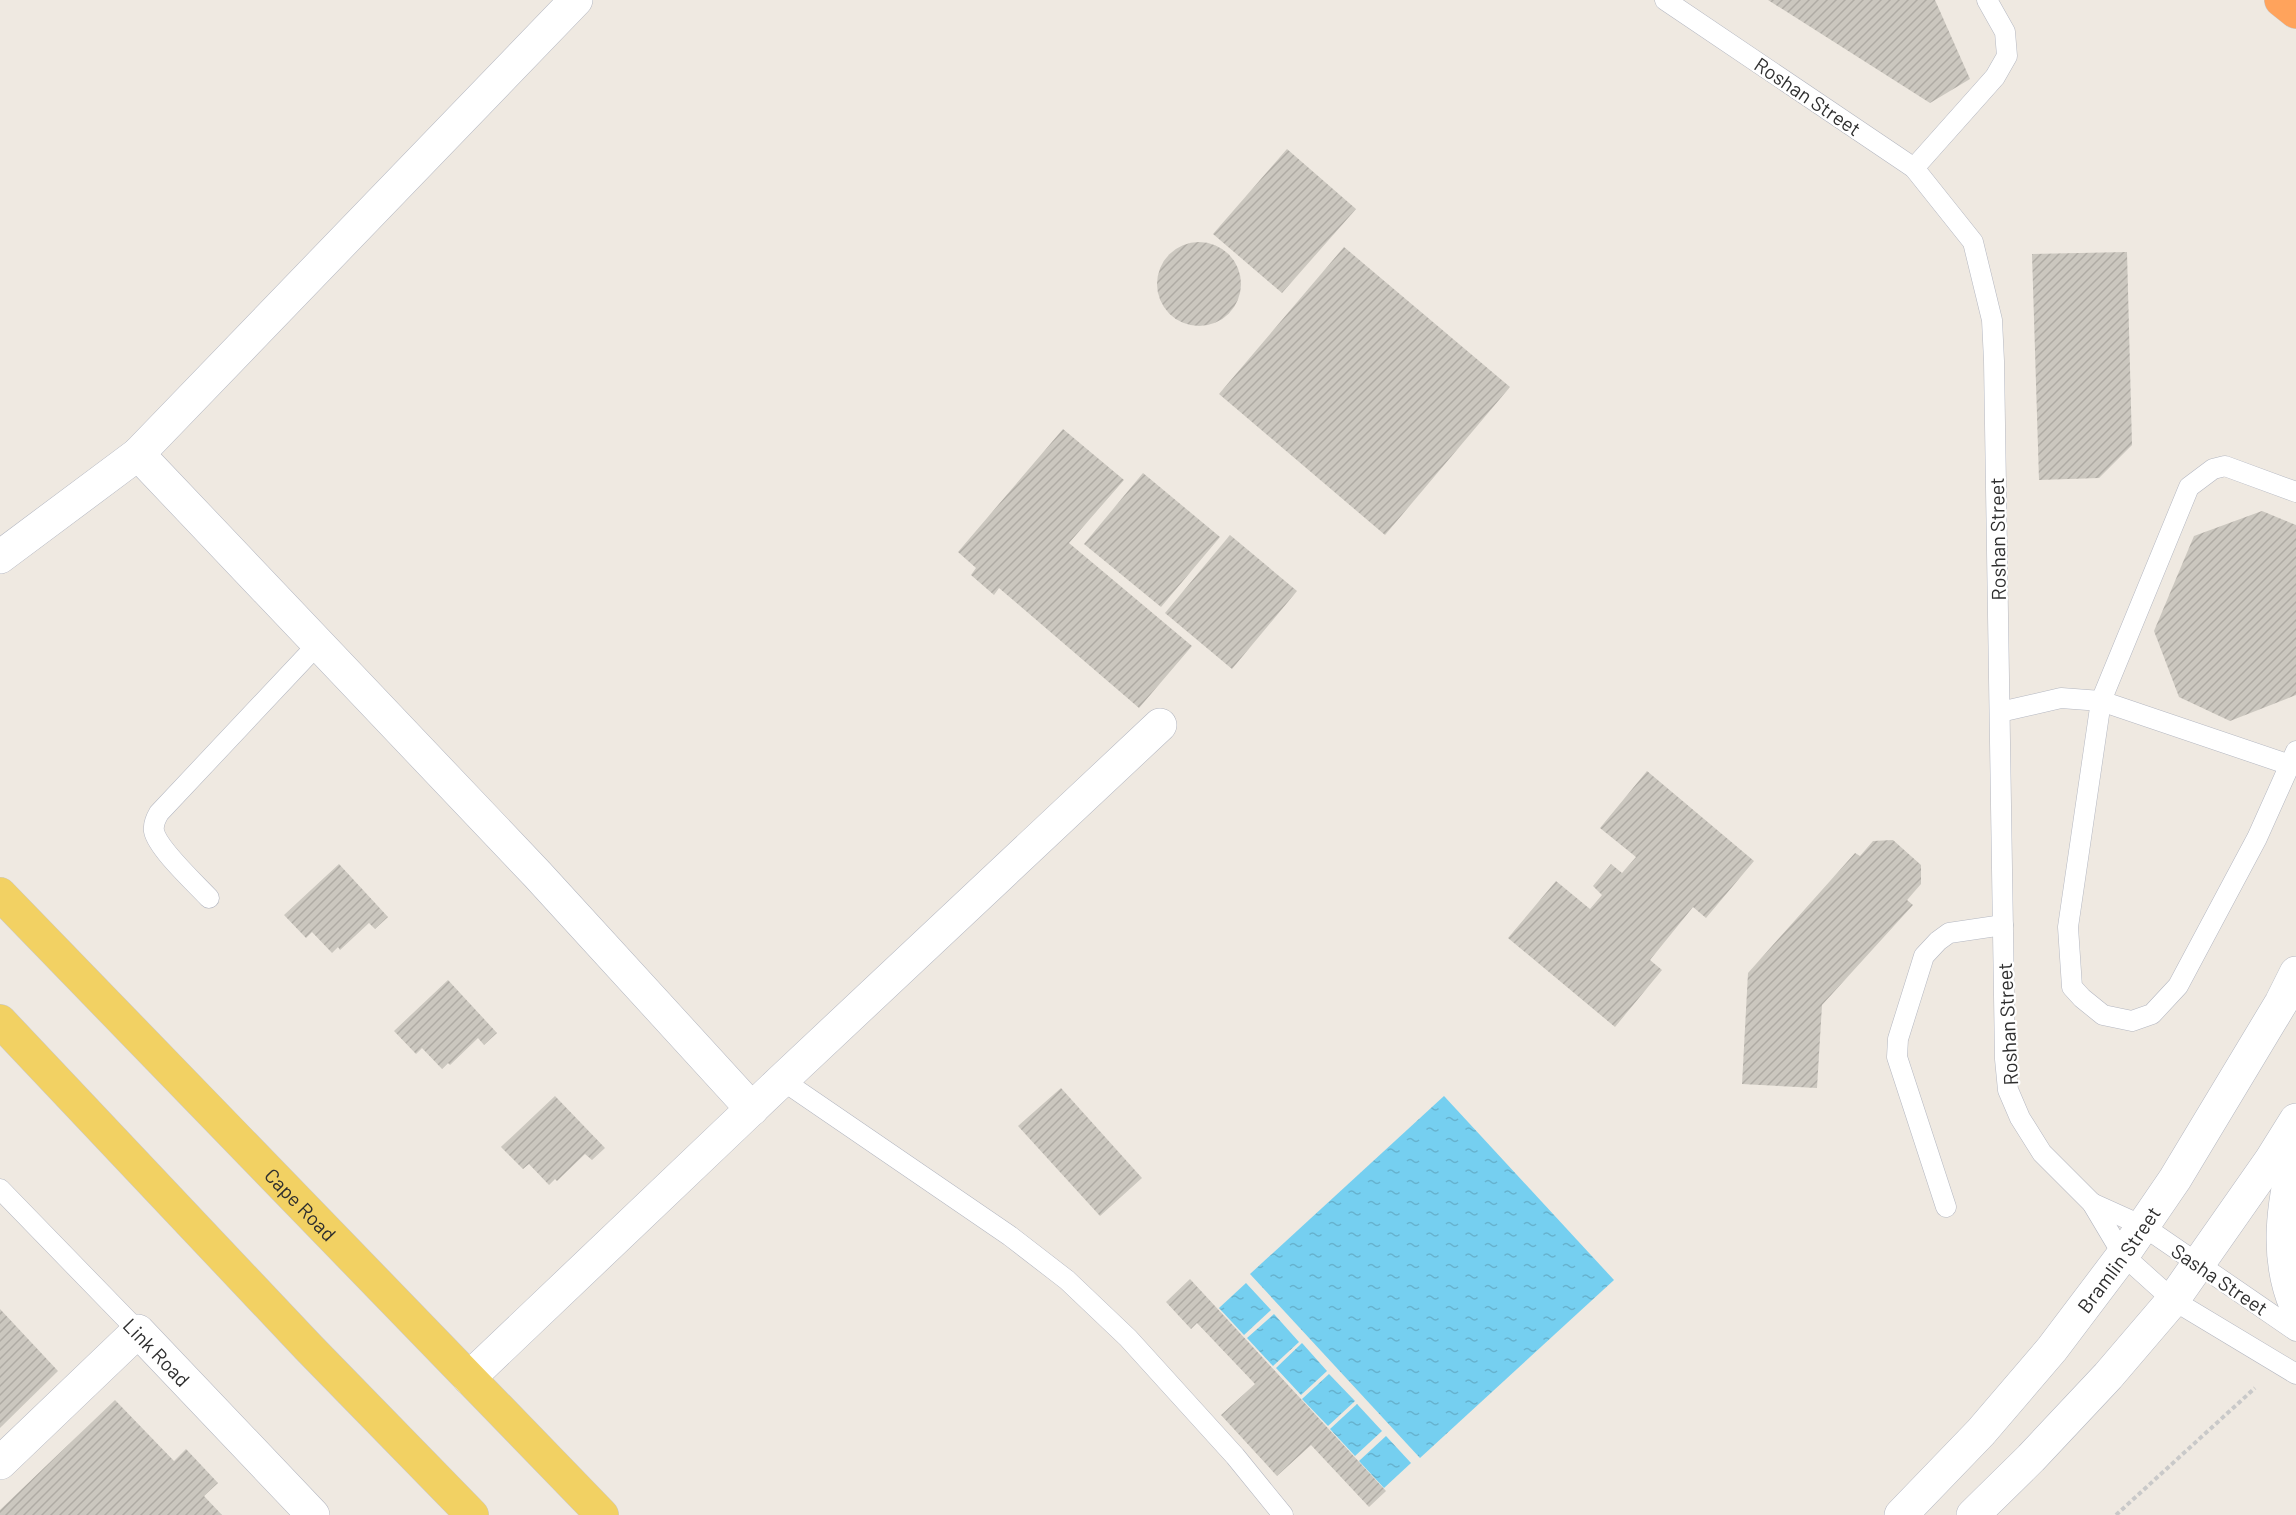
<svg xmlns="http://www.w3.org/2000/svg" width="2296" height="1515" font-family="Barlow,sans-serif">
<style>
.water{fill:url(#water-ripples)}
.building{fill:url(#building-hatch)}
.lines{fill:none;stroke-linecap:round;stroke-linejoin:round}
.service-casing{stroke:#b4b7c1;stroke-width:21}
.minor-casing{stroke:#b4b7c1;stroke-width:34}
.secondary-casing{stroke:#b4b7c1;stroke-width:34}
.primary-casing{stroke:#c9c9c9;stroke-width:34}
.motorway-casing{stroke:#c9c9c9;stroke-width:34}
.path{stroke:#c9c9c9;stroke-width:4;stroke-dasharray:4.5 3;stroke-linecap:butt}
.service{stroke:#fff;stroke-width:20}
.minor{stroke:#fff;stroke-width:33}
.secondary{stroke:#fff;stroke-width:33}
.primary{stroke:#f2d163;stroke-width:33}
.motorway{stroke:#ffa35c;stroke-width:33}
.labels{text-anchor:middle;dominant-baseline:central;stroke-width:4.5;stroke-linejoin:round;paint-order:stroke}
.street-label{font-size:20px;fill:#2e2e2e;stroke:#fff}
</style>
<defs>
<pattern id="water-ripples" width="26" height="14" patternUnits="userSpaceOnUse" patternTransform="scale(1.5)"><rect width="26" height="14" fill="#75cff0"/><path d="M2 4q2-2 4 0t4 0M15 11q2-2 4 0t4 0" fill="none" stroke="#66b2ce"/></pattern>
<pattern id="building-hatch" width="6" height="6" patternUnits="userSpaceOnUse" patternTransform="scale(1.5)"><rect width="6" height="6" fill="#cbc7bf"/><path d="M-1 1l2-2M0 6l6-6M5 7l2-2" fill="none" stroke="#afaba4"/></pattern>
</defs>
<rect width="100%" height="100%" fill="#efe9e1"/>
<g class="water">
<path d="M1444 1096 1614 1280 1420 1458 1250 1274Z"/>
<path d="M1246 1283 1271 1310 1244 1335 1219 1308Z"/>
<path d="M1274 1314 1299 1342 1273 1366 1247 1338Z"/>
<path d="M1302 1343 1327 1371 1301 1395 1276 1368Z"/>
<path d="M1329 1374 1355 1401 1328 1426 1302 1399Z"/>
<path d="M1357 1404 1382 1431 1355 1456 1330 1429Z"/>
<path d="M1386 1436 1411 1463 1384 1488 1359 1461Z"/>
</g>
<g class="building">
<path d="M1768 0H1935L1970 79 1930 103Z"/>
<path d="M1287 149 1356 209 1282 293 1213 234Z"/>
<circle cx="1199" cy="284" r="42"/>
<path d="M1344 247 1510 387 1385 535 1219 394Z"/>
<path d="M2127 252 2132 445 2099 478 2039 480 2032 254Z"/>
<path d="M1063 429 1124 480 1069 543 1192 646 1139 708 999 588 994 595 971 575 976 568 958 552Z"/>
<path d="M1143 473 1220 537 1161 607 1084 544Z"/>
<path d="M2262 511 2296 525V695L2230 721 2179 697 2154 631 2194 536Z"/>
<path d="M1230 535 1297 591 1232 669 1165 613Z"/>
<path d="M1647 771 1754 861 1706 918 1693 907 1650 960 1662 970 1615 1027 1508 938 1556 881 1590 909 1602 895 1593 886 1611 864 1622 873 1636 857 1600 828Z"/>
<path d="M1893 840 1921 865V884L1907 900 1913 905 1822 1005 1817 1088 1742 1084 1748 973 1855 853 1860 856 1873 841Z"/>
<path d="M339 864 388 917 375 929 369 923 340 950 338 947 332 953 312 932 306 938 284 915Z"/>
<path d="M448 980 497 1033 484 1045 478 1038 450 1065 448 1063 442 1069 422 1048 416 1054 394 1031Z"/>
<path d="M1061 1088 1142 1178 1100 1216 1018 1126Z"/>
<path d="M555 1096 605 1148 592 1160 585 1154 557 1181 555 1179 549 1185 529 1164 523 1169 501 1147Z"/>
<path d="M1190 1279 1386 1491 1369 1507 1311 1445 1277 1476 1221 1415 1255 1384 1197 1323 1191 1329 1166 1302Z"/>
<path d="M0 1309 58 1371 0 1428Z"/>
<path d="M115 1400 174 1461 186 1449 218 1483 204 1496 222 1515H0V1510Z"/>
</g>
<g class="lines">
<g class="service-casing">
<g id="service">
<path d="M1665 0 1914 168 1973 242 1992 320 1994 361 2005 1059 2008 1090 2020 1118 2042 1153 2092 1203 2123 1255 2173 1300 2296 1374"/>
<path d="M1914 168 1995 77 2007 56 2005 32 1987 0"/>
<path d="M2296 492 2225 466 2213 469 2189 487 2101 701 2068 927 2072 987 2082 998 2103 1015 2132 1021 2152 1014 2178 986 2257 838 2296 751"/>
<path d="M2000 712 2061 698 2101 701 2290 765"/>
<path d="M209 898C196 884 157 848 154 831 153 825 156 818 159 813L318 644"/>
<path d="M782 1080 1010 1236 1067 1280 1128 1338 1235 1456 1283 1515"/>
<path d="M0 1189 138 1331"/>
<path d="M2092 1203 2143 1226 2296 1331"/>
<path d="M1946 1207 1897 1057 1898 1039 1924 956 1938 941 1949 933 2003 925"/>
</g>
</g>
<g class="minor-casing">
<g id="minor">
<path d="M138 454 537 874 752 1109"/>
<path d="M0 557 138 454 576 0"/>
<path d="M469 1378 782 1080 1160 725"/>
<path d="M0 1463 138 1331 313 1515"/>
</g>
</g>
<g class="secondary-casing">
<g id="secondary">
<path d="M2296 1152C2283 1203 2275 1257 2296 1306"/>
<path id="s1" d="M1901 1515 1981 1432 2052 1349 2123 1255 2175 1179 2281 1003 2296 973"/>
<path d="M1973 1515 2031 1458 2108 1376 2173 1300 2271 1160 2296 1120"/>
</g>
</g>
<g class="primary-casing">
<g id="primary">
<path id="s2" d="M0 894 602 1515"/>
<path d="M0 1021 309 1348 472 1515"/>
</g>
</g>
<g class="motorway-casing">
<path id="motorway" d="M2281 0 2296 12"/>
</g>
<path class="path" d="M2116 1515 2255 1388"/>
<use href="#service" class="service"/>
<use href="#minor" class="minor"/>
<use href="#secondary" class="secondary"/>
<use href="#primary" class="primary"/>
<use href="#motorway" class="motorway"/>
</g>
<g class="labels">
<g class="street-label">
<text transform="translate(1808 96) rotate(34)">Roshan Street</text>
<text transform="translate(1997 539) rotate(-91)">Roshan Street</text>
<text transform="translate(2007 1024) rotate(-93)">Roshan Street</text>
<text stroke="none"><textPath href="#s2" startOffset="432">Cape Road</textPath></text>
<text stroke="none"><textPath href="#s1" startOffset="336">Bramlin Street</textPath></text>
<text transform="translate(2220 1279) rotate(34)">Sasha Street</text>
<text transform="translate(157 1352) rotate(46)">Link Road</text>
</g>
</g>
</svg>
